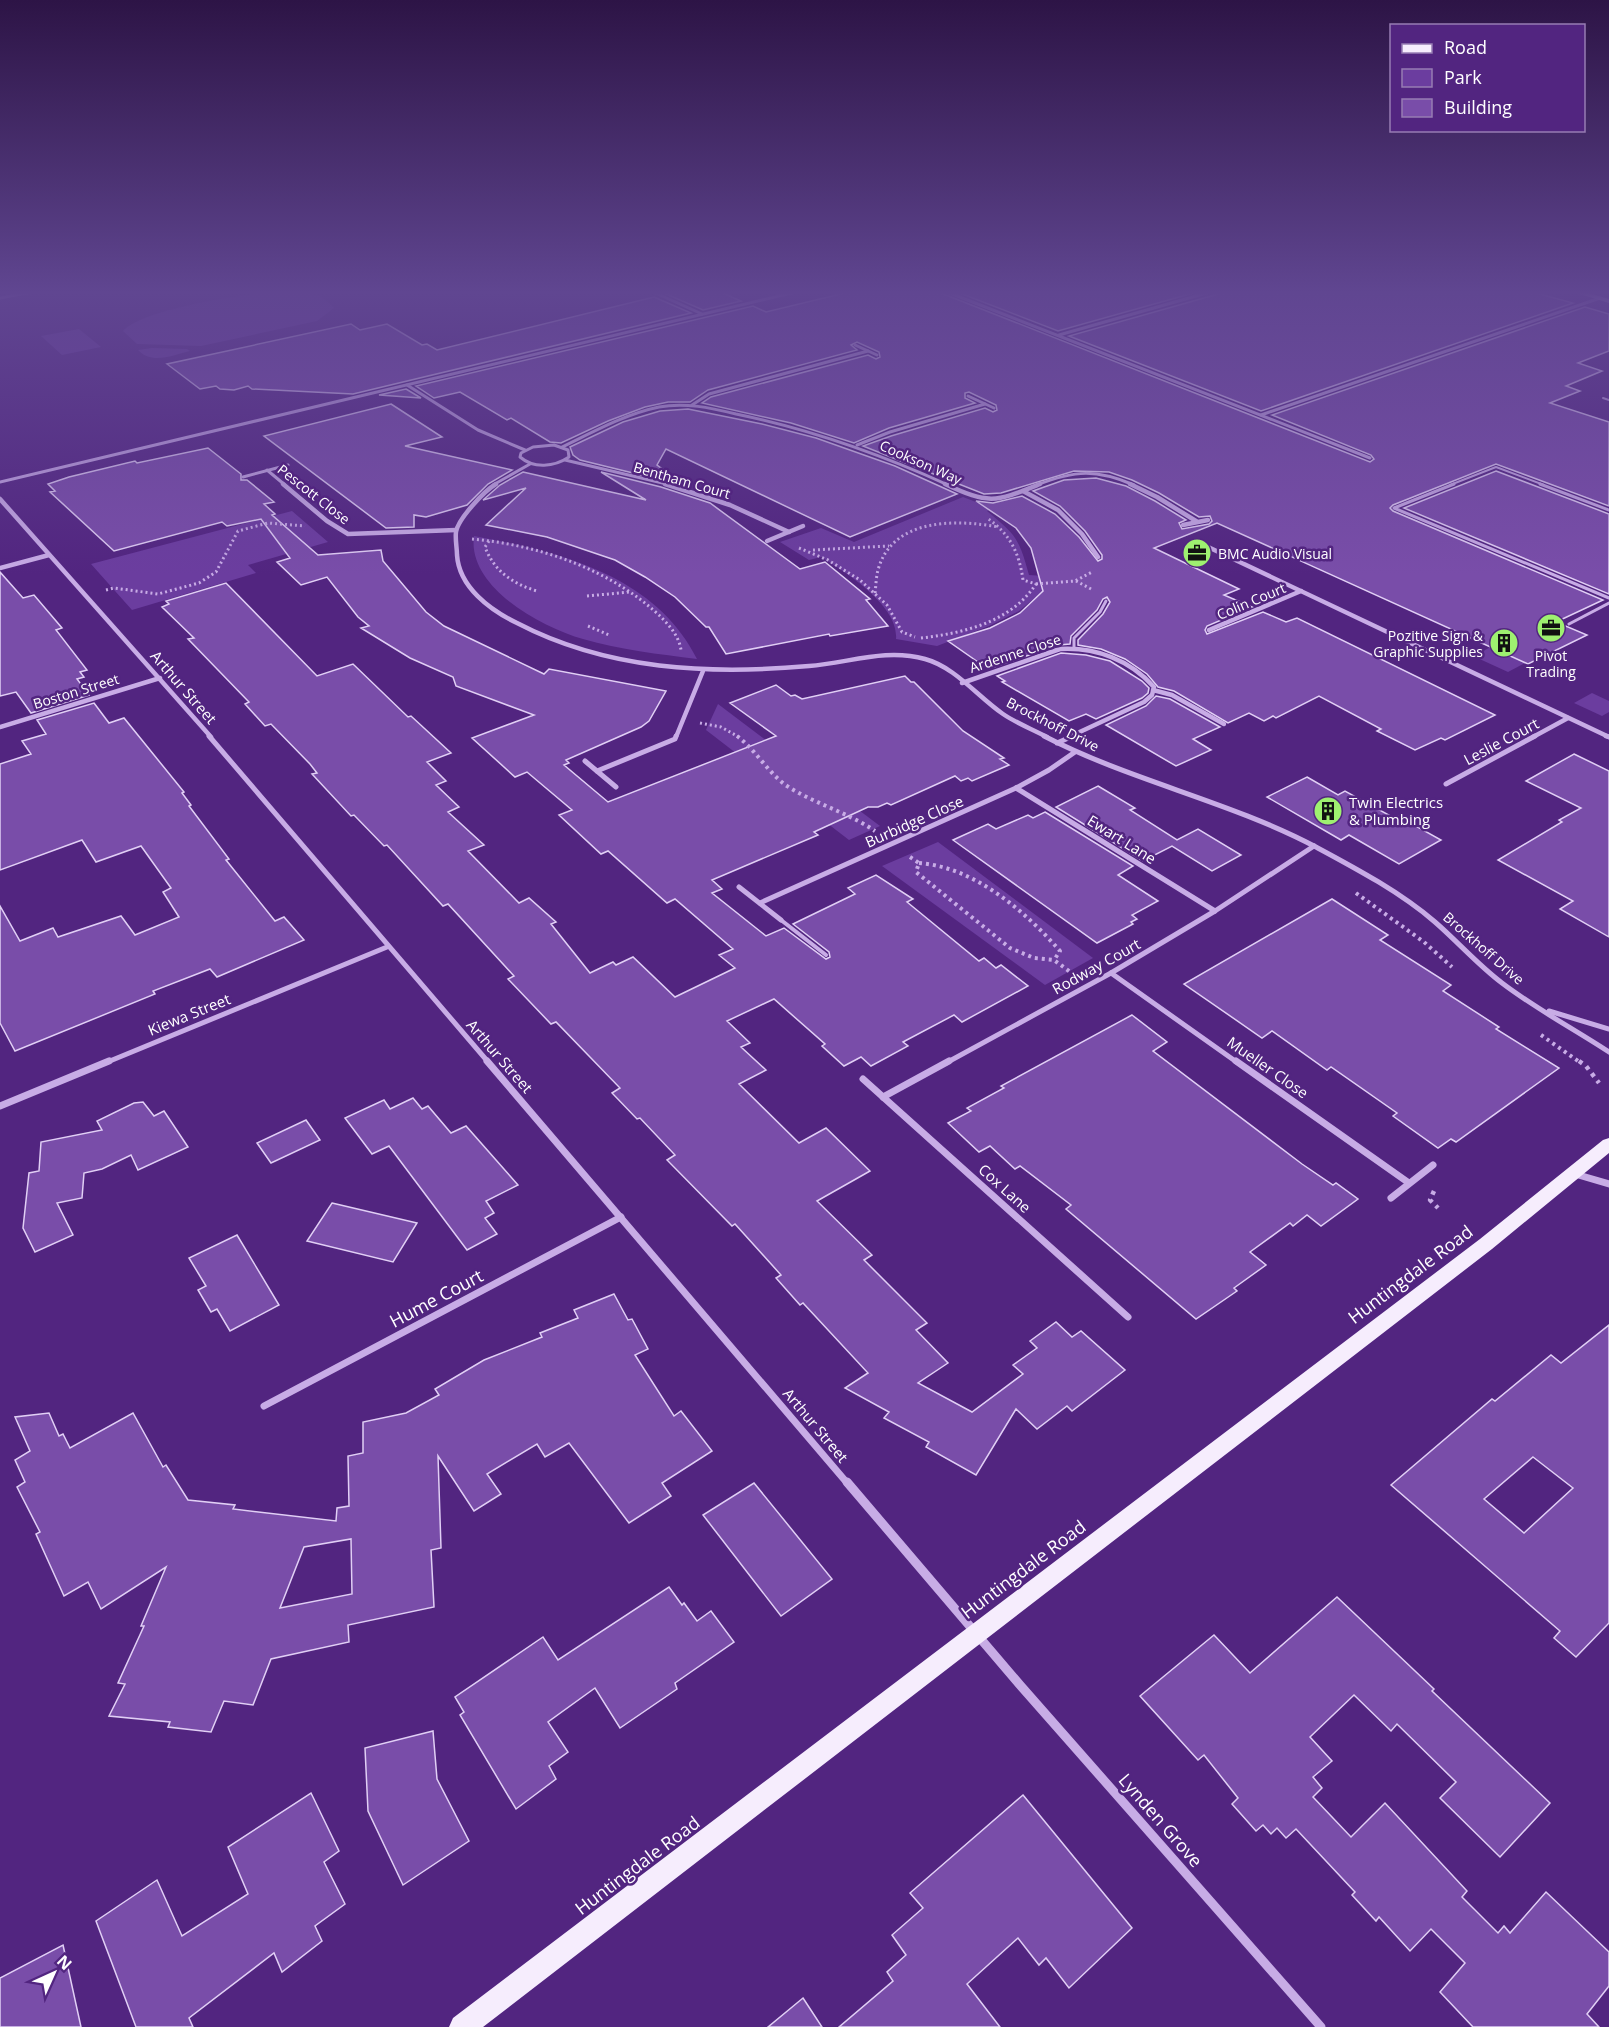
<svg xmlns="http://www.w3.org/2000/svg" width="1609" height="2027" font-family="'Open Sans',sans-serif">
<style>
.green{fill:#6b3d9f}
.building{fill:#794da9;stroke:#e1cff5;stroke-width:1.5;fill-rule:evenodd}
.lines{fill:none;stroke-linecap:round;stroke-linejoin:round}
.path-far2{stroke:#c8ace6;stroke-width:3;stroke-dasharray:2 3;stroke-linecap:butt}
.path-far1{stroke:#c8ace6;stroke-width:4;stroke-dasharray:3 4;stroke-linecap:butt}
.path{stroke:#c8ace6;stroke-width:4.5;stroke-dasharray:4 5;stroke-linecap:butt}
.service-far2{stroke:#c8ace6;stroke-width:2}
.service-far1{stroke:#c8ace6;stroke-width:3}
.service{stroke:#c8ace6;stroke-width:4}
.minor-far4{stroke:#c8ace6;stroke-width:3}
.minor-far3{stroke:#c8ace6;stroke-width:4.5}
.minor-far2{stroke:#c8ace6;stroke-width:5}
.minor-far1{stroke:#c8ace6;stroke-width:7}
.minor{stroke:#c8ace6;stroke-width:9}
.primary{fill:#f6edfd;fill-rule:evenodd}
.labels{text-anchor:middle;dominant-baseline:central;stroke-width:5;stroke-linejoin:round;paint-order:stroke}
.far-street-label{font-size:14px;fill:#fff;stroke:#522580}
.far-poi-label{font-size:14px;fill:#fff;stroke:#522580;text-anchor:start}
.street-label{font-size:15px;fill:#fff;stroke:#522580}
.poi-label{font-size:15px;fill:#fff;stroke:#522580;text-anchor:start}
.near-street-label{font-size:18px;fill:#fff;stroke:#522580}
</style>
<rect width="100%" height="100%" fill="#522580"/>
<g class="green">
<path d="M295 291 321 296 334 308 317 321 201 346 137 344 123 331C144 307 261 291 295 291Z"/>
<path d="M79 329 101 347 62 355 41 336Z"/>
<path d="M152 348 187 349 190 351C173 355 152 365 138 350Z"/>
<path d="M963 497 994 509 987 511C1016 535 1019 538 1029 575L1073 578 1044 590 1019 611 989 626 937 646 896 639C899 606 847 573 821 557L809 560 780 542 821 528 854 542Z"/>
<path d="M292 511 328 542 248 565 256 573 132 610 91 564Z"/>
<path d="M474 536C559 552 655 575 697 659 659 654 620 650 583 639 541 627 467 587 474 536Z"/>
<path d="M1491 647 1525 663 1508 672 1473 656Z"/>
<path d="M1592 693 1609 701V712L1602 716 1574 703Z"/>
<path d="M718 704 880 826 849 840 706 730Z"/>
<path d="M938 842 1093 958 1045 985 882 866Z"/>
</g>
<g class="building">
<path d="M683 290H716L741 301 703 310 666 294Z"/>
<path d="M857 290H938L941 293 1370 462 1374 459 1371 455 1272 415 1585 307 1609 314V351L1578 363 1602 371 1566 386 1580 391 1550 403 1609 422V506L1496 464 1393 505 1390 508 1393 511 1603 600 1556 622 1587 635 1528 664 1217 523 1154 548 1239 589 1224 595 1252 607 1207 626 1205 630 1207 634 1263 612 1286 622 1297 618 1495 715 1445 740 1441 738 1415 750 1377 731 1381 729 1319 696 1276 718 1273 716 1264 721 1249 713 1228 723 1174 691 1158 687 1147 674 1125 659 1101 649 1078 645V640L1103 614 1110 602 1107 597 1103 599 1097 610 1071 636 1070 644 1059 645 988 669 948 641 990 628 1020 613 1043 591 1031 548 1016 528 976 501 993 503 1022 496 1055 514 1079 537 1098 561 1102 559V555L1085 531 1060 506 1033 491 1064 480 1096 478 1126 486 1155 501 1186 520 1179 523 1182 529 1209 524 1212 521 1210 516 1199 517 1159 493 1132 480 1109 472 1074 471 1001 493 984 494 863 446 891 436 985 408 993 412 997 410 996 405 969 392 965 393V398L975 403 889 428 854 443 791 423 702 403 711 397 868 355 876 359 880 357 879 352 857 342 851 345 857 350 708 390 690 402H668L645 407 608 421 561 443 550 442 511 418 507 420 460 392 434 398 416 386 753 306 766 312Z"/>
<path d="M952 290H1204L1058 331Z"/>
<path d="M1221 290H1525L1573 303 1261 411 1069 336 1218 294Z"/>
<path d="M654 297 691 313 353 394 252 389 248 386 234 390 220 389 216 386 200 389 167 364 351 324 360 330 387 324 422 345 427 344 437 350Z"/>
<path d="M406 389 421 398 379 395Z"/>
<path d="M391 404 442 437 405 446 512 470 488 484 467 505 426 517 414 515V527L386 528 264 436Z"/>
<path d="M688 409 762 424 816 438 895 466 957 494 850 537 666 449 657 465 686 486 580 460 573 455 570 447 623 422 660 411Z"/>
<path d="M208 448 241 474V480H247L274 502 264 504 275 514 272 515 318 555 381 550 383 561 426 612 444 626 544 674 549 669 666 691 649 721 641 727 566 760 569 763 564 765 608 802 776 736 730 703 776 685 791 696 795 695 802 699 905 676 911 682H914L963 731 1004 758 1000 759 1009 765 972 781 968 778 961 781 955 776 891 805 887 803 878 807H868L814 832 818 835 712 880 722 889 712 893 766 936 784 928 826 959 830 957 829 952 793 924 855 894 848 888 876 875 913 899 907 902 979 961 984 958 996 968 1001 965 1028 986 962 1022 954 1015 903 1042 908 1046 871 1066 861 1057 844 1066 822 1046 825 1044 774 999 727 1021 750 1043 741 1047 766 1070 739 1084 799 1143 826 1128 870 1171 817 1201 872 1255 864 1260 927 1323 916 1330 948 1363 918 1383 972 1412 1023 1374 1013 1365 1037 1348 1030 1341 1056 1322 1072 1337 1081 1331 1125 1370 1072 1411 1067 1406 1037 1429 1016 1409 976 1475 926 1447 929 1442 884 1418 889 1412 845 1388 868 1373 803 1303 800 1305 776 1278 781 1275 735 1224 732 1226 667 1160 675 1155 640 1118 637 1119 612 1093 620 1088 556 1022 551 1024 508 979 514 976 448 904 443 906 387 845 384 846 354 815 351 816 312 774 317 773 310 764 271 724 265 726 245 704 249 702 188 639 194 638 162 607 169 604 166 601 226 583 317 676 353 664 408 717 411 716 451 753 427 762 446 781 436 785 459 807 448 812 484 845 468 851 519 903 529 898 556 922 551 924 590 973 613 962 616 965 633 957 675 997 735 968 719 955 733 949 675 899 667 903 608 851 601 854 559 815 572 810 527 772 515 777 472 738 534 715 456 686 453 677 410 658 361 628 369 626 358 617 327 577 301 585 277 562 290 558 261 519 227 526 222 522 114 551 50 492 55 491 48 484 69 477 135 461 137 463Z"/>
<path d="M1496 471 1609 514V594L1404 508Z"/>
<path d="M523 472 646 500 601 472 661 487 710 503 800 569 825 562 870 599 866 600 888 626 830 636 829 634 726 654 709 627H706L675 597 645 577 615 560 547 537 486 525 526 488 483 500 500 485Z"/>
<path d="M0 572 23 598 34 595 62 628 56 630 87 670 80 672 84 677 77 679 89 695 31 713 16 692 0 696Z"/>
<path d="M1061 653 1086 655 1110 661 1142 681 1149 688 1148 693 1142 698 1096 719 1086 714 1069 721 1002 682 1005 681 997 676Z"/>
<path d="M1156 696 1170 699 1220 727 1193 739 1211 750 1176 766 1106 725 1146 706Z"/>
<path d="M94 703 109 723 124 718 184 792 182 793 191 805 189 806 229 859 226 860 275 921 284 917 304 940 217 977 210 969 153 991 155 994 15 1051 0 1023V906L20 941 53 928 58 937 121 916 135 935 179 917 163 892 171 888 141 846 96 862 82 840 0 870V764L31 754 22 741 46 734 37 720Z"/>
<path d="M1574 754 1609 771V937L1560 909 1573 901 1498 860 1562 822 1559 820 1581 808 1526 781Z"/>
<path d="M1307 777 1338 795 1345 791 1394 818 1398 816 1441 840 1399 864 1349 835 1341 840 1267 797Z"/>
<path d="M1098 786 1135 808 1130 810 1177 840 1198 829 1241 855 1212 871 1172 846 1143 861 1056 807Z"/>
<path d="M1045 812 1133 866 1118 875 1158 901 1132 915 1137 919 1131 922 1133 924 1097 943 953 840 988 824 996 829 1028 815 1033 818Z"/>
<path d="M1332 899 1388 935 1380 940 1451 985 1443 991 1499 1027 1496 1029 1559 1068 1456 1142 1451 1139 1438 1148 1393 1116 1397 1113 1331 1067 1327 1070 1272 1031 1262 1038 1184 984Z"/>
<path d="M1132 1015 1167 1042 1153 1051 1302 1164 1333 1185 1336 1183 1358 1199 1321 1226 1307 1215 1293 1226 1290 1223 1250 1252 1266 1265 1234 1288 1237 1291 1196 1319 1066 1209 1071 1205 1020 1166 1015 1169 990 1146 979 1152 948 1123 971 1111 967 1108 1004 1088 1001 1086Z"/>
<path d="M413 1098 422 1109 428 1106 451 1133 466 1126 518 1185 486 1201 494 1213 485 1218 497 1234 467 1250 389 1146 372 1154 345 1118 384 1100 390 1109Z"/>
<path d="M143 1102 154 1116 164 1111 188 1147 138 1170 131 1155 102 1169 84 1173 82 1198 57 1203 73 1235 35 1252 23 1228 29 1173 39 1171 41 1142 102 1130 97 1121 134 1103Z"/>
<path d="M306 1120 320 1140 271 1163 257 1143Z"/>
<path d="M332 1203 417 1223 393 1262 307 1241Z"/>
<path d="M237 1235 279 1305 230 1331 217 1309 211 1312 198 1290 206 1286 189 1258Z"/>
<path d="M614 1294 628 1320 632 1319 648 1349 635 1355 674 1416 681 1411 712 1451 662 1483 671 1496 629 1523 569 1443 545 1457 537 1444 487 1474 501 1494 474 1511 438 1456 441 1548 431 1550 434 1607 348 1625 349 1642 271 1659 253 1705 224 1701 211 1732 168 1727 170 1722 109 1716 125 1684 118 1683 144 1626H141L166 1567 101 1609 88 1582 64 1596 36 1534 40 1532 17 1487 25 1482 15 1460 30 1451 15 1417 49 1413 59 1436 63 1434 70 1448 133 1413 163 1467 166 1465 188 1500 235 1505 233 1509 336 1521 337 1508 349 1506 348 1456 363 1453V1422L406 1413 439 1395 435 1389 484 1360 542 1337 540 1333 578 1318 574 1310ZM351 1539 352 1594 280 1608 304 1547Z"/>
<path d="M1609 1325V1623L1576 1657 1554 1638 1560 1631 1391 1485 1492 1399 1495 1401 1551 1355 1561 1363ZM1533 1457 1573 1488 1524 1533 1484 1499Z"/>
<path d="M754 1483 832 1579 781 1616 703 1515Z"/>
<path d="M669 1587 682 1605 684 1603 697 1621 711 1611 734 1642 675 1683 677 1689 620 1728 595 1688 548 1722 568 1752 549 1766 556 1779 516 1809 460 1715 464 1712 455 1697 543 1637 558 1660Z"/>
<path d="M1337 1597 1434 1689 1432 1691 1550 1803 1500 1857 1440 1798 1456 1782 1397 1724 1391 1731 1354 1695 1310 1737 1332 1761 1313 1777 1322 1788 1313 1797 1351 1837 1385 1803 1467 1891 1462 1897 1498 1933 1504 1926 1510 1933 1546 1892 1609 1952V1986L1587 2014 1599 2027H1473L1440 1992 1465 1963 1431 1929 1410 1951 1379 1917 1376 1921 1352 1895 1355 1892 1296 1829 1286 1838 1277 1828 1271 1834 1263 1825 1256 1831 1232 1804 1238 1798 1204 1755 1198 1760 1140 1696 1214 1635 1250 1673Z"/>
<path d="M433 1731 437 1779 469 1841 403 1885 368 1811 365 1748Z"/>
<path d="M311 1793 339 1851 324 1862 345 1904 315 1926 322 1941 282 1972 274 1953 189 2018 193 2027H136L96 1921 157 1880 182 1936 248 1894 228 1847Z"/>
<path d="M1023 1795 1132 1928 1069 1988 1046 1958 1039 1965 1018 1938 967 1984 1000 2027H839L893 1981 887 1972 906 1955 892 1935 923 1908 910 1893Z"/>
<path d="M63 1945 81 2027H0V1978Z"/>
<path d="M803 1998 822 2027H768Z"/>
</g>
<g class="lines">
<g class="path-far2">
<path d="M472 539C539 545 610 569 660 616 669 625 679 636 681 650"/>
<path d="M489 541 485 547C494 571 513 584 537 591"/>
<path d="M799 548 828 560 860 580 887 605 902 632 915 637"/>
<path d="M813 550 889 546"/>
<path d="M1076 581 1093 590"/>
<path d="M1036 584 1075 581 1092 572"/>
<path d="M106 590 114 588 158 594 199 583 216 572 238 531 268 523 305 526"/>
<path d="M875 593C876 586 876 577 878 570 892 518 956 519 998 527"/>
<path d="M587 596 630 592"/>
<path d="M588 626 609 635"/>
<path d="M921 638C964 633 1011 622 1036 584L1023 580C1019 552 1010 534 987 518"/>
<path d="M700 723 721 727 739 737"/>
</g>
<g class="path-far1">
<path d="M737 736C756 750 768 773 787 786 815 804 847 812 875 831"/>
<path d="M910 857 919 863 916 872 1010 948 1034 958 1054 960 1073 974"/>
<path d="M919 863C974 867 1025 911 1060 951L1054 960"/>
<path d="M1356 893 1424 942 1452 967"/>
<path d="M1541 1035 1581 1063"/>
</g>
<g class="path">
<path d="M1579 1061 1586 1066 1599 1083"/>
<path d="M1434 1191 1430 1200 1438 1208"/>
</g>
<g class="service-far2">
<path d="M1603 398 1609 400"/>
<path d="M1450 485 1496 467 1544 485"/>
</g>
<g class="service-far1">
<path d="M1454 484 1394 508 1609 598"/>
<path d="M1540 484 1609 510"/>
<path d="M1569 624 1609 603"/>
<path d="M1074 647V638L1100 612 1106 601"/>
</g>
<path class="service" d="M781 920 826 955"/>
<g class="minor-far4">
<path d="M421 290H424"/>
<path d="M649 290 702 314"/>
<path d="M942 290 1370 458"/>
<path d="M0 298 42 290"/>
<path d="M1059 335 1217 290"/>
<path d="M855 345 877 355"/>
<path d="M407 385 478 430 525 450"/>
<path d="M968 396 994 408"/>
<path d="M692 405 709 394 868 351"/>
<path d="M1261 415 1600 298"/>
<path d="M554 445 568 450 569 457C554 467 534 469 520 457L521 453 533 447Z"/>
<path d="M857 445 890 432 985 404"/>
<path d="M562 447C593 432 625 414 659 407 685 402 711 408 736 414 809 429 880 454 948 485"/>
<path d="M565 460 671 485"/>
<path d="M267 470 285 485"/>
<path d="M243 477 288 465"/>
<path d="M0 482 804 290"/>
<path d="M493 485 530 464"/>
<path d="M1037 485C1075 470 1096 469 1134 485"/>
</g>
<g class="minor-far3">
<path d="M283 484 327 521 348 534 456 530"/>
<path d="M496 484C484 491 458 519 456 532 455 539 457 548 457 555 459 587 490 610 517 623 607 670 709 675 809 666 849 663 885 648 925 659 955 667 978 697 1003 714 1016 723 1032 729 1047 737"/>
<path d="M665 484 730 505 789 532"/>
<path d="M945 484C990 505 995 502 1040 484"/>
<path d="M1130 484 1157 497 1196 521"/>
<path d="M1023 491 1058 510 1082 534 1098 557"/>
<path d="M0 499 211 737"/>
<path d="M1183 525 1208 520"/>
<path d="M767 541 803 526"/>
<path d="M1208 547 1609 737"/>
<path d="M0 568 49 555"/>
<path d="M1209 630 1301 591"/>
<path d="M962 683 1060 649C1096 647 1130 660 1154 687L1152 695 1144 702 1069 737"/>
<path d="M1153 690 1172 695 1224 724"/>
<path d="M0 727 160 678"/>
<path d="M676 737 703 671"/>
<path d="M1533 737 1568 718"/>
</g>
<g class="minor-far2">
<path d="M209 736 489 1063"/>
<path d="M1044 736C1131 781 1229 801 1316 847 1357 869 1400 892 1435 922 1458 942 1478 965 1502 983 1536 1009 1574 1029 1609 1052"/>
<path d="M1606 736 1609 737"/>
<path d="M1057 743 1073 736"/>
<path d="M585 761 616 787"/>
<path d="M597 771 675 739 676 736"/>
<path d="M1446 784 1535 736"/>
<path d="M1016 788 1215 911"/>
<path d="M739 887 781 920"/>
<path d="M760 903 1016 788 1049 770 1075 752"/>
<path d="M1111 973 1238 1063"/>
<path d="M1549 1011 1609 1029"/>
<path d="M105 1063 387 947"/>
<path d="M946 1063 1111 973 1215 911 1314 846"/>
</g>
<g class="minor-far1">
<path d="M487 1061 848 1484"/>
<path d="M1236 1061 1409 1183"/>
<path d="M863 1079 1128 1317"/>
<path d="M883 1097 949 1061"/>
<path d="M0 1106 109 1061"/>
<path d="M1575 1174 1609 1184"/>
<path d="M1391 1198 1433 1165"/>
<path d="M264 1406 621 1217"/>
</g>
<path class="minor" d="M847 1482 1020 1685 1321 2027"/>
<g class="primary">
<path d="M1567 290H1578L1609 299V303Z"/>
<path d="M1609 1138V1153L1492 1249 483 2027H449L453 2018 1480 1239 1603 1140Z"/>
</g>
</g>
<linearGradient id="sky" x2="0" y2="1"><stop stop-color="#2d1446"/><stop offset="0.51" stop-color="#604691"/><stop offset="1" stop-color="#604691" stop-opacity="0"/></linearGradient>
<rect width="1609" height="574" fill="url(#sky)"/>
<defs>
<g id="office-disc" transform="scale(1.5)"><circle r="9.5" fill="#9ef070" stroke="#522580"/><path d="M-6-3h4V-5.5h4V-3h4V5H-6ZM-1-4.5V-3h2v-1.5ZM-6 0V1H6V0Z" fill="#111"/></g>
<g id="building-disc" transform="scale(1.5)"><circle r="9.5" fill="#9ef070" stroke="#522580"/><path d="M-4-6H4V6H1V3H-1V6H-4ZM-2.5-4.3h1.7v1.8h-1.7ZM.8-4.3h1.7v1.8H.8ZM-2.5-1h1.7V.8h-1.7ZM.8-1h1.7V.8H.8Z" fill="#111"/></g>
</defs>
<g fill-rule="evenodd">
<use href="#office-disc" x="1197" y="553"/>
<use href="#office-disc" x="1551" y="628"/>
<use href="#building-disc" x="1504" y="643"/>
<use href="#building-disc" x="1328" y="811"/>
</g>
<g class="labels">
<g class="far-street-label">
<text transform="translate(921 462) rotate(24)">Cookson Way</text>
<text transform="translate(682 480) rotate(16)">Bentham Court</text>
<text transform="translate(314 494) rotate(38)">Pescott Close</text>
<text transform="translate(1251 601) rotate(-23)">Colin Court</text>
<text transform="translate(1015 653) rotate(-18)">Ardenne Close</text>
<text transform="translate(76 691) rotate(-17)">Boston Street</text>
<text transform="translate(1053 724) rotate(27)">Brockhoff Drive</text>
<text transform="translate(1484 948) rotate(41)">Brockhoff Drive</text>
</g>
<g class="far-poi-label">
<text x="1218" y="553">BMC Audio Visual</text>
<text x="1483" y="635" text-anchor="end">Pozitive Sign &amp;<tspan x="1483" dy="16">Graphic Supplies</tspan></text>
<text x="1551" y="655" text-anchor="middle">Pivot<tspan x="1551" dy="16">Trading</tspan></text>
</g>
<g class="street-label">
<text transform="translate(184 687) rotate(49)">Arthur Street</text>
<text transform="translate(1501 741) rotate(-28)">Leslie Court</text>
<text transform="translate(914 821) rotate(-24)">Burbidge Close</text>
<text transform="translate(1122 839) rotate(32)">Ewart Lane</text>
<text transform="translate(1096 966) rotate(-29)">Rodway Court</text>
<text transform="translate(189 1014) rotate(-22)">Kiewa Street</text>
<text transform="translate(500 1056) rotate(49)">Arthur Street</text>
<text transform="translate(1268 1067) rotate(35)">Mueller Close</text>
<text transform="translate(1005 1188) rotate(42)">Cox Lane</text>
<text transform="translate(816 1425) rotate(50)">Arthur Street</text>
</g>
<g class="poi-label">
<text x="1349" y="802">Twin Electrics<tspan x="1349" dy="17">&amp; Plumbing</tspan></text>
</g>
<g class="near-street-label">
<text transform="translate(1410 1274) rotate(-37)">Huntingdale Road</text>
<text transform="translate(436 1298) rotate(-28)">Hume Court</text>
<text transform="translate(1023 1569) rotate(-37)">Huntingdale Road</text>
<text transform="translate(1161 1820) rotate(49)">Lynden Grove</text>
<text transform="translate(637 1865) rotate(-37)">Huntingdale Road</text>
</g>
</g>
<rect x="1390" y="24" width="195" height="108" fill="#522580" stroke="#977cb3" stroke-width="1.5"/>
<rect x="1402" y="44" width="30" height="9" fill="#f6edfd" stroke="#977cb3" stroke-width="1.5"/>
<text x="1444" y="54" font-size="18" fill="#ffffff">Road</text>
<rect x="1402" y="69" width="30" height="18" fill="#6b3d9f" stroke="#977cb3" stroke-width="1.5"/>
<text x="1444" y="84" font-size="18" fill="#ffffff">Park</text>
<rect x="1402" y="99" width="30" height="18" fill="#794da9" stroke="#977cb3" stroke-width="1.5"/>
<text x="1444" y="114" font-size="18" fill="#ffffff">Building</text>
<g transform="translate(54 1973) rotate(45)" stroke="#522580" stroke-width="4.5" paint-order="stroke">
<path d="M0-4.5L10 22L0 15L-10 22Z" fill="#ffffff"/>
<text y="-9" font-size="16" font-weight="bold" text-anchor="middle" fill="#ffffff">N</text>
</g>
</svg>
